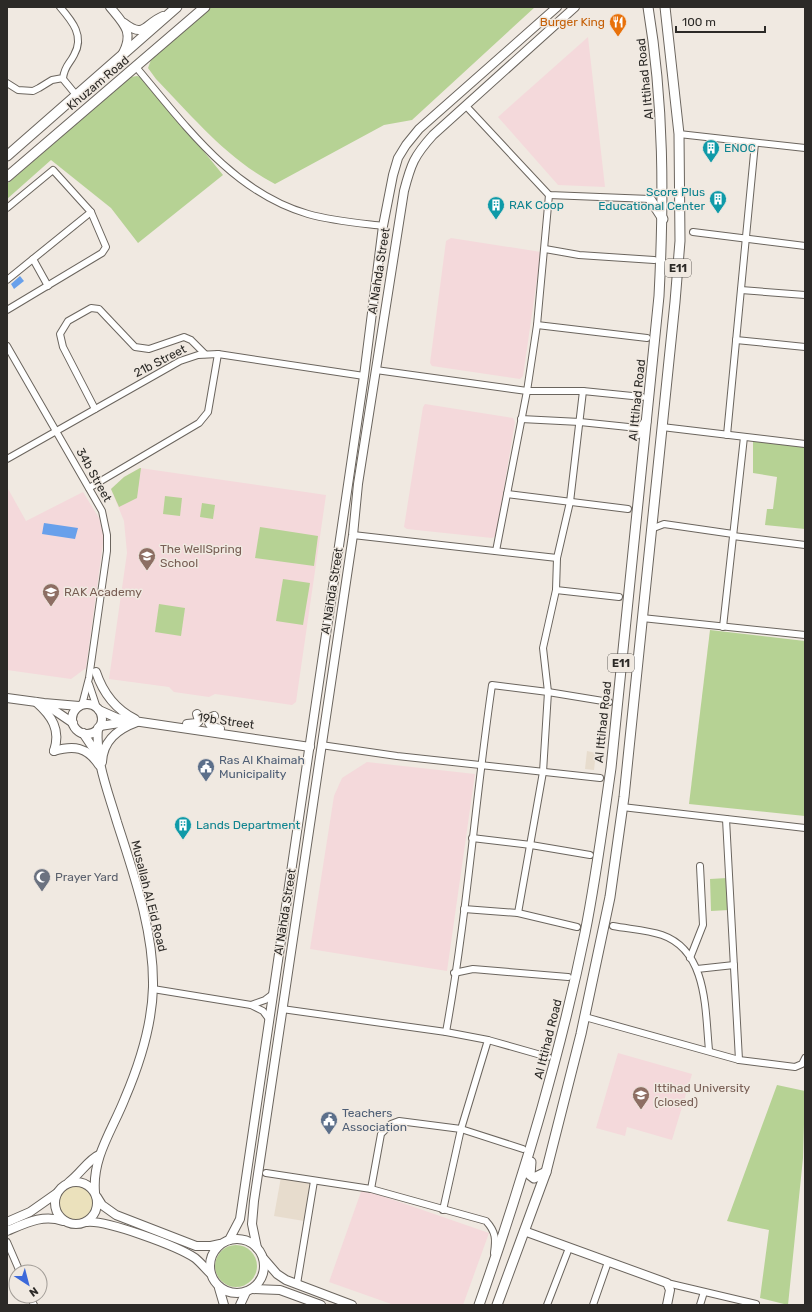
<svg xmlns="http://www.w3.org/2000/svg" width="812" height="1312" font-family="Rubik,sans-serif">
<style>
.built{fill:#e7dccd}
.education{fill:#f4d9db}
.green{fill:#b6d294}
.sand{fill:#ebe1bc}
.water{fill:#68a0eb}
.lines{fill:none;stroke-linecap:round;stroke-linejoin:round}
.street-casing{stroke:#6b655e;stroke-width:8}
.secondary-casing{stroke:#6b655e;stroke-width:10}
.primary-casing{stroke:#6b655e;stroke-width:11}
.street{stroke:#fff;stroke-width:6}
.secondary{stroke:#fff;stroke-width:8}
.primary{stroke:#fff;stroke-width:9}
.labels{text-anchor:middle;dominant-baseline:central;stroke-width:3;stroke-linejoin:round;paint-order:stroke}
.shield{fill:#f0e9e1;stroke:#67635f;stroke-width:1}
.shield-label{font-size:11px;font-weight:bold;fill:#2c2a27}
.food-label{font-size:12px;fill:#c56008;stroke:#f0e9e1;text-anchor:end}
.street-label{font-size:12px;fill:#2c2a27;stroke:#f0e9e1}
.culture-label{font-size:12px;fill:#0d838f;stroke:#f0e9e1;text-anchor:start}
.education-label{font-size:12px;fill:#785e54;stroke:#f0e9e1;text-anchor:start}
.service-label{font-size:12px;fill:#4e5e75;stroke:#f0e9e1;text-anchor:start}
.worship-label{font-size:12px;fill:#5b616d;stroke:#f0e9e1;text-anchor:start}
</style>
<rect width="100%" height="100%" fill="#f0e9e1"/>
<g class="built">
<path d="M587 751 596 753 594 770 585 769Z"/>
<path d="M281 1177 311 1181 304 1221 274 1216Z"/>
</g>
<g class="education">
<path d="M588 37 605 187 558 185 498 117Z"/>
<path d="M451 238 541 252 523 376 520 379 432 366 430 363 446 241Z"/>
<path d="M425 404 513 418 515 422 496 536 492 538 407 529 404 527 423 407Z"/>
<path d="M140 468 326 495 296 702 292 705 215 694 209 697 174 692 169 687 109 679 127 553 124 521 111 489 124 477Z"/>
<path d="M7 487 26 521 83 492 99 518 104 536 86 668 71 679 7 670Z"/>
<path d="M367 762 475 774 447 971 310 949 334 796 342 778Z"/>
<path d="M618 1053 692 1074 672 1140 627 1127 625 1136 596 1128Z"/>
<path d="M362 1189 489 1233 463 1305H394L329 1282Z"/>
</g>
<g class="green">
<path d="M210 7H535L412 120 384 125 275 184C227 159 193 117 156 79L148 68 151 60Z"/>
<path d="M137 76 144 78 223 175 138 243 111 208 51 160 7 199V184L131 77Z"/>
<path d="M753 436 805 445V529L765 525 767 509H773L777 477 753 473Z"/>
<path d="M140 468H141L137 498 119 507 111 489 124 477Z"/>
<path d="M165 496 182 498 180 516 163 514Z"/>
<path d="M202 503 215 505 213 519 200 517Z"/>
<path d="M260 527 318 536 314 566 255 558Z"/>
<path d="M283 579 310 583 303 625 276 621Z"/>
<path d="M159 604 185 608 181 636 155 632Z"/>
<path d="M710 630 805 641V816L689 804Z"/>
<path d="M727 878 729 910 711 911 710 879Z"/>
<path d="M777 1085 805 1091 803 1158 788 1305 760 1298 769 1230 727 1221Z"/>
<circle cx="236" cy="1266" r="21"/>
</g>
<circle class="sand" cx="76" cy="1203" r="18"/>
<g class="water">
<path d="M20 276 24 281 14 289 11 284Z"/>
<path d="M44 523 78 528 75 539 42 534Z"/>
</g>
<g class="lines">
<g class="street-casing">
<g id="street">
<path d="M136 67C185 125 232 192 308 214 333 221 358 223 383 226"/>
<path d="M63 79 77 96"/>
<path d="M7 83 18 90 33 91 39 88 52 80 63 78C65 65 69 65 74 55 85 36 72 21 60 7"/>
<path d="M466 106 549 195 650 199"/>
<path d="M679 134 805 148"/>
<path d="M7 208 53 170 91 212 106 247 102 253 7 310"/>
<path d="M693 232 805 246"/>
<path d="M545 249 579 255 654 260"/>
<path d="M33 259 48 286"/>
<path d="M7 280 91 212"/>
<path d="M741 290 805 295"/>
<path d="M537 325 647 338"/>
<path d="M736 340 805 347"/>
<path d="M7 346 102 511 107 535V551L89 678 82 705"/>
<path d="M376 370 527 391H583L642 397"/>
<path d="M95 409 63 347 60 334 68 321 91 308 99 309 135 347 149 349 184 337 191 340 205 354"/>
<path d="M521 419 580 422 638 428"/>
<path d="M662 427 805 444"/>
<path d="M727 435 755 143"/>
<path d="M7 459 180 361 198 355 218 354 364 376"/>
<path d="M89 488 199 423 208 412 218 354"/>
<path d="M507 494 628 509"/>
<path d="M651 529 664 524 733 534"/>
<path d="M353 535 557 558"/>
<path d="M733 536 805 545"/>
<path d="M496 551 527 391 537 325 549 195"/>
<path d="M556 590 619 597"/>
<path d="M642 618 805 635"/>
<path d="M723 627 744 437"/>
<path d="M89 684 97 708"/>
<path d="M321 745 397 756 600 778"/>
<path d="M622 807 805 828"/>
<path d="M726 819 739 1060"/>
<path d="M472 838 531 845 590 855"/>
<path d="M464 909 518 913 577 927"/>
<path d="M518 913 543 772 548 692 543 648 556 590 557 558 570 502 583 391"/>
<path d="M613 926C629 929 647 930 662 935 708 951 705 1011 709 1050"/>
<path d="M690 958 703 925 700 866"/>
<path d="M697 969 734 965"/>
<path d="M454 973 473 969 568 977"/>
<path d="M153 989 251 1005 263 1011 269 1019"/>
<path d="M251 1005 265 1000 273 994"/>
<path d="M282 1009 446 1032 488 1040 548 1057"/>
<path d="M585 1017 739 1060 795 1067 802 1064 805 1058"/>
<path d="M446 1032C467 917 475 801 492 685L548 692 609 702"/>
<path d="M266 1173 371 1189 486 1221C496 1232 496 1239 494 1253"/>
<path d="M371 1189 381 1134 391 1124 399 1121 461 1129 523 1149"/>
<path d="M443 1210 461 1129 488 1040"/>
<path d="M7 1242 20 1272"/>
<path d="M667 1283 756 1304"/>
<path d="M297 1284 314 1181"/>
<path d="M30 1296 34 1305"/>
<path d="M547 1305 569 1248"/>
<path d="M593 1305 608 1262"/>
<path d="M700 1305 704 1292"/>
</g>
</g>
<g class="secondary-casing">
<g id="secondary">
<path d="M110 7C124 24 134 32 123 53"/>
<path d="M124 23C145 39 144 24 163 16"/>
<path d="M96 672C103 693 115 709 135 719"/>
<path d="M7 698 44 703 79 706"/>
<path d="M36 702C52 716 61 730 54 751"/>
<path d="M45 704 73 723"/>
<circle cx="87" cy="719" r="15"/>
<path d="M99 710 117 718 127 720 310 747"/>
<path d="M214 716 210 718 209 723 212 727 220 729"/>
<path d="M187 724 197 723 199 721 197 714"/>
<path d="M100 726 126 722"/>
<path d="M83 733 97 754"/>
<path d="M54 751C74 745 87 747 99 765"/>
<path d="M102 762C103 740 118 729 137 722"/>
<circle cx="76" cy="1203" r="21"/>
<path d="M69 1182C79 1175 89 1159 99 1155"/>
<path d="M95 1192C92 1157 113 1129 125 1098 140 1063 152 1026 153 987 154 931 134 875 117 822 108 791 95 761 98 728"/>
<path d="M97 1197 102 1205 116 1215 196 1246H211L220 1244"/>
<path d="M7 1222 30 1212 57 1193"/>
<path d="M87 1222C107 1220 177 1246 195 1258 200 1262 205 1268 210 1273"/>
<path d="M7 1231C26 1223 43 1214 63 1221"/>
<path d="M524 1231 667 1283 670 1290 667 1305"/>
<circle cx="237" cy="1266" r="27"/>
<path d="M229 1240 240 1219 364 376 383 226 393 175 398 158 406 145 419 129 557 7"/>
<path d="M257 1248 252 1224 254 1201 353 535 358 484 404 191C411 164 414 156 433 135L575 7"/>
<path d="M264 1259 277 1274 286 1280 352 1305"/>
<path d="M219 1288 224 1305"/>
<path d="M252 1289 280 1290 321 1305"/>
<path d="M240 1305 246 1292"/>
</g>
</g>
<g class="primary-casing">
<g id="primary">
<path d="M7 156 177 7"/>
<path d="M7 177 205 7"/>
<path d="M650 199 663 219"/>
<path d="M637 434 646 422"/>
<path d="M531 1162 530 1175 534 1178 546 1172"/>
<path d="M479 1305C522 1183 559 1060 585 933 596 878 603 823 611 768L659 296C664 199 664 103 648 7"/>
<path d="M497 1305 546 1172 581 1034 610 897 624 797 675 302 680 241 679 134 665 7"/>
</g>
</g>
<use href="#street" class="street"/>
<use href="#secondary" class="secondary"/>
<use href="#primary" class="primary"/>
</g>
<defs>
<g id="restaurant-pin" transform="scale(0.9)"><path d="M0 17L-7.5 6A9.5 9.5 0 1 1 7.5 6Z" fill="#e8710a" stroke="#f0e9e1"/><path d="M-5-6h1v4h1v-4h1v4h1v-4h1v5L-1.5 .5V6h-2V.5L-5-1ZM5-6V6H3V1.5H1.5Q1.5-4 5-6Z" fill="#fff"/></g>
<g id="building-pin" transform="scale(0.9)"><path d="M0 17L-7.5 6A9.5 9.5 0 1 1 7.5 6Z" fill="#0f9aa8" stroke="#f0e9e1"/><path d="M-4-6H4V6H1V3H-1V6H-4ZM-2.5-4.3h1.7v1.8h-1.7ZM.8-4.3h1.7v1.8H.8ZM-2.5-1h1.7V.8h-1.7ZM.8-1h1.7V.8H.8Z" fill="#fff"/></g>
<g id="school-pin" transform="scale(0.9)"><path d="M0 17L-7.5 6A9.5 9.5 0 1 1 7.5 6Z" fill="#8d6e63" stroke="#f0e9e1"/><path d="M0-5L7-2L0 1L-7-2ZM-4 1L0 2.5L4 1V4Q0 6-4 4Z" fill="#fff"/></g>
<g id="civic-pin" transform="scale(0.9)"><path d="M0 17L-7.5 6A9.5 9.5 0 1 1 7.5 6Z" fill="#5c6f8a" stroke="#f0e9e1"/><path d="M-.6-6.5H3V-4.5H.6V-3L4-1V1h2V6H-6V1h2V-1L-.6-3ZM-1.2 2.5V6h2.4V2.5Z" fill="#fff"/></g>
<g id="mosque-pin" transform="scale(0.9)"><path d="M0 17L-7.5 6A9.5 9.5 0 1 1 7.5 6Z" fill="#6b7280" stroke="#f0e9e1"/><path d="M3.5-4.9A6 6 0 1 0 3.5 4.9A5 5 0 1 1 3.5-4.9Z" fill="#fff"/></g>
<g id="university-pin" transform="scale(0.9)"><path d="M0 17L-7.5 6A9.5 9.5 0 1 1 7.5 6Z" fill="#8d6e63" stroke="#f0e9e1"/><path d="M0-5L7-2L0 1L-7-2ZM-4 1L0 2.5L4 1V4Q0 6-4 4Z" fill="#fff"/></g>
</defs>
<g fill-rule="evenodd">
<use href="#restaurant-pin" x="618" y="22"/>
<use href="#building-pin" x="711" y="148"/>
<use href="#building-pin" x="718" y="199"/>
<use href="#building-pin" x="496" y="205"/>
<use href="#school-pin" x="147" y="556"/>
<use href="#school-pin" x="51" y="592"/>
<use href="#civic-pin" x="206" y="767"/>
<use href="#building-pin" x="183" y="825"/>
<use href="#mosque-pin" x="42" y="877"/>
<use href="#university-pin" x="641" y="1095"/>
<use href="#civic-pin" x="329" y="1120"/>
</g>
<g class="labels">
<g class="shield">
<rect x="665" y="259" width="26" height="18" rx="3"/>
<rect x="608" y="654" width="26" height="18" rx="3"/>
</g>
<g class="shield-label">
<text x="678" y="268">E11</text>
<text x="621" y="663">E11</text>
</g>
<g class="food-label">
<text x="605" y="22">Burger King</text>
</g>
<g class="street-label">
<text transform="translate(645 79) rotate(-96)">Al Ittihad Road</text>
<text transform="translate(98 83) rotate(-40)">Khuzam Road</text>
<text transform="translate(379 271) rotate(-81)">Al Nahda Street</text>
<text transform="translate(160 361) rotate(-27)">21b Street</text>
<text transform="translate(637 400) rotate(-84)">Al Ittihad Road</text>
<text transform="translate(94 475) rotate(61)">34b Street</text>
<text transform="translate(332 591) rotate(-81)">Al Nahda Street</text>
<text transform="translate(226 721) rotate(8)">19b Street</text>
<text transform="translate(603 722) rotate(-84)">Al Ittihad Road</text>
<text transform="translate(149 896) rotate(76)">Musallah Al Eid Road</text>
<text transform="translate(285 912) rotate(-81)">Al Nahda Street</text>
<text transform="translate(548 1039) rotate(-76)">Al Ittihad Road</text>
</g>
<g class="culture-label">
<text x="724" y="148">ENOC</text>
<text x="705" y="192" text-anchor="end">Score Plus<tspan x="705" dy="14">Educational Center</tspan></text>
<text x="509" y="205">RAK Coop</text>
<text x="196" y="825">Lands Department</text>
</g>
<g class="education-label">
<text x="160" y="549">The WellSpring<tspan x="160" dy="14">School</tspan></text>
<text x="64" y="592">RAK Academy</text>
<text x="654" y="1088">Ittihad University<tspan x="654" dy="14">(closed)</tspan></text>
</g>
<g class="service-label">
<text x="219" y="760">Ras Al Khaimah<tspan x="219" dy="14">Municipality</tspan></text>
<text x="342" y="1113">Teachers<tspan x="342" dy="14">Association</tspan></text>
</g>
<g class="worship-label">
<text x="55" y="877">Prayer Yard</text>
</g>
</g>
<rect width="812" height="1312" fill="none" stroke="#2c2a27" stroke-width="16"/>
<g transform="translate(28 1284) rotate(144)"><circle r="19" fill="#f0e9e1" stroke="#a29d97"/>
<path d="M0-3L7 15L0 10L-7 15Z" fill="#3c69da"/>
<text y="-6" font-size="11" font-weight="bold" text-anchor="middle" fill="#2c2a27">N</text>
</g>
<path d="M676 26v6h89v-6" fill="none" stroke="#2c2a27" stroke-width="2"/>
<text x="682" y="26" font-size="12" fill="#2c2a27" stroke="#f0e9e1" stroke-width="3" paint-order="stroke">100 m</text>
</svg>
